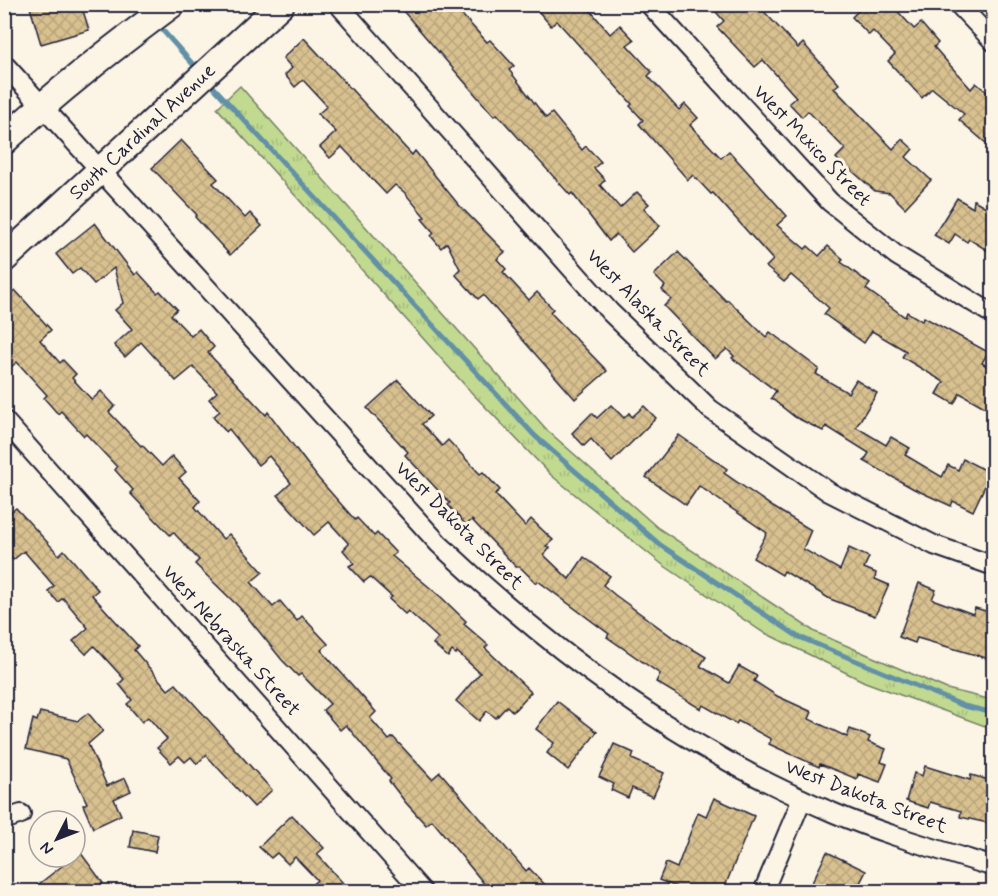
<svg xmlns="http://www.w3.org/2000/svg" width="998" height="896" font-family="Mynerve,sans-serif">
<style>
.park{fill:url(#park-tufts);stroke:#727e66;stroke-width:1.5}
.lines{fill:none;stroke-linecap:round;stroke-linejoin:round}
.stream{stroke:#6290a6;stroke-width:5}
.building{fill:url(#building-cross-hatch);stroke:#22223b;stroke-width:1.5}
.street-casing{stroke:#22223b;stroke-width:22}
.secondary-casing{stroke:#22223b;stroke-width:30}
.street{stroke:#fcf5e5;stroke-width:18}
.secondary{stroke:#fcf5e5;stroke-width:26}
.labels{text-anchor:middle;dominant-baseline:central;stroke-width:6;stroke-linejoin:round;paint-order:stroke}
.street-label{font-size:20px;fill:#22223b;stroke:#fcf5e5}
</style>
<defs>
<pattern id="park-tufts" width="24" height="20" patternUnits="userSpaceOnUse" patternTransform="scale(1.5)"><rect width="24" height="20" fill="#c1da90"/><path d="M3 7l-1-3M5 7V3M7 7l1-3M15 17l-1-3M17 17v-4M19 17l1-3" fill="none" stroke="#a6bb7d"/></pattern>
<pattern id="building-cross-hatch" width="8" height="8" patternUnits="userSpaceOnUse" patternTransform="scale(1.5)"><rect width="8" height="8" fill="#d8c08f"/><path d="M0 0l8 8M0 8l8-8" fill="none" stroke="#b9a57c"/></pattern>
</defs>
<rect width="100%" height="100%" fill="#fcf5e5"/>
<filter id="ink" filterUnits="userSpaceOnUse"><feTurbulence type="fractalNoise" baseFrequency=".0167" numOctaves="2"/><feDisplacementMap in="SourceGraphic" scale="12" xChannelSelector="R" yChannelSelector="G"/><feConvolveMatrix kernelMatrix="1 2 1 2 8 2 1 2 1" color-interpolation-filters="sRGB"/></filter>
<g filter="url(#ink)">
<path class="park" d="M240 86 548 431 658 528 815 632 947 689 993 700V729L865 682 761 631 663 565 552 476 471 392 217 108Z"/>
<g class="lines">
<g class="stream">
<path d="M138 4 147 14"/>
<path d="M156 23 198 70"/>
<path d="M208 81 535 436 659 544 797 636 964 706 994 713"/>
</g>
</g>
<g class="building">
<path d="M29 4H81L89 30 41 44Z"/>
<path d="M397 4H452L487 42 490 40 514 66 509 70 546 118 552 113 582 150 586 146 601 162 594 168 605 180 600 185 620 208 637 192 649 204 644 208 660 226 632 252 616 234 609 241 572 193 570 195 497 114 494 116Z"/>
<path d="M532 4H585L610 34 620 25 634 40 627 45 652 72 648 76 679 110 685 104 698 118 690 125 721 158 729 151 787 216 777 225 805 249 808 246 819 256 828 246 843 259 841 262 870 284 866 289 905 317 907 312 922 321 924 317 988 352 982 363 993 370V412L960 393 954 404 937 394 944 382 902 357 906 351 872 331 864 343 824 314 829 308 791 275 784 282 766 267 773 260 713 193 711 194 693 175 688 180 639 124 643 120 630 106 632 104 557 21 551 26Z"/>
<path d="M709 4H757L798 48 803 43 839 84 834 88 893 149 902 139 913 149 906 157 931 180 905 208 890 193 875 191 850 169 848 171 836 158 845 149 808 111 802 117 789 103 796 97 763 60 755 67 717 27 724 21Z"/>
<path d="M865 4H891L914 29 921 23 938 43 934 47 971 89 976 83 993 97V149L959 120 964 114 932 88 922 98 888 61 895 54 873 31 869 35 852 17Z"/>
<path d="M304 38 412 155 415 151 458 204 505 252 497 259 506 269 503 272 529 300 537 292 553 309 550 312 607 371 575 399 483 295 478 299 455 274 460 269 447 243 441 248 431 236 434 233 422 219 425 217 404 192 395 185 386 194 342 147 330 158 320 147 336 132 318 114 327 106 303 80 295 87 285 75 292 68 283 58Z"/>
<path d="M181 140 218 179 213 183 245 218 250 213 262 226 230 255 195 217 197 215 152 168Z"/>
<path d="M957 198 973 208 974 200 993 211V254L969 239 967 242 955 234 949 244 934 235Z"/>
<path d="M95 223 135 275 138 272 157 293 160 291 177 309 171 315 191 336 199 329 214 347 208 353 266 415 268 412 318 478 355 520 357 518 374 536 377 533 396 553 392 556 441 597 466 621 464 624 488 645 485 648 531 692 513 712 507 706 496 718 487 711 479 721 456 701 480 673 457 652 456 654 452 651 448 657 433 644 438 638 408 611 405 614 389 599 392 597 370 577 364 582 349 566 354 563 343 550 349 544 329 522 314 535 278 495 291 483 269 456 258 465 229 429 226 432 213 417 220 411 209 399 217 392 193 367 176 381 141 342 125 357 114 345 132 329 115 310 123 303 114 268 94 284 80 268 72 274 56 254Z"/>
<path d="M678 252 726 301 728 300 766 337 770 332 819 369 816 374 848 393 856 380 877 393 856 427 886 445 891 437 910 448 905 455 942 477 948 465 958 470 963 459 991 473 973 511 953 501 951 506 914 489 864 461 869 453 826 426 823 431 795 417 771 398 776 391 732 358 734 356 727 349 715 359 664 306 671 299 662 290 665 286 654 275Z"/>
<path d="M15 290 51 330 40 340 60 363 63 360 76 374 72 378 92 400 101 391 115 406 109 412 141 446 142 445 162 466 172 456 186 472 179 478 200 501 195 507 223 539 229 534 263 572 251 582 273 607 280 601 297 621 302 616 328 644 321 650 376 712 370 718 389 740 393 737 432 779 440 772 526 871 529 868 551 891H490L432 820 426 825 406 803 389 781 391 779 346 725 340 730 323 710 330 704 301 674 298 676 282 660 240 608 195 564 199 560 173 532 170 535 130 493 133 490 115 470 117 467 86 434 84 436 61 411 58 414 44 398 47 395 17 362 11 367 4 359V299Z"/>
<path d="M398 380 431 416 422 424 442 446 448 440 480 474 483 472 500 490 495 494 525 526 531 519 553 540 546 546 550 548 544 555 569 579 584 557 610 576 603 585 615 595 671 636 706 657 700 666 729 683 739 666 757 676 754 681 777 696 812 712 809 719 847 737 850 729 870 737 868 742 886 749 881 762 887 764 880 782 858 774 857 779 820 764 819 767 769 744 771 739 738 721 736 724 703 705 701 709 656 682 660 674 607 637 609 634 538 581 536 583 520 567H516L472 520 466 525 448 505 450 503 405 455 408 452 367 408Z"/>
<path d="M611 405 624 418 629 413 632 417 644 406 656 418 612 462 591 439 584 446 572 433 592 413 597 418Z"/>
<path d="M679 435 727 469 724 473 773 507 811 530 803 549 840 570 849 548 869 557 864 568 876 573 875 579 889 585 875 616 830 599 784 571 782 575 753 558 767 533 699 486 686 505 646 477Z"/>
<path d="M16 508 59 555 64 550 98 590 92 595 138 646 134 650 168 690 176 684 272 790 254 807 206 755 197 764 191 757 185 762 179 756 171 763 157 748 167 739 148 717 142 722 127 704 132 700 119 684 124 679 94 646 86 654 73 641 88 628 63 598 58 602 48 591 54 586 24 551 13 560 4 550V518Z"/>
<path d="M919 583 936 590 932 599 973 614 975 608 993 613V660L917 638 915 643 899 637Z"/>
<path d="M557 701 597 732 568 770 547 753 554 743 536 729Z"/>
<path d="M40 712 78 721 88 713 103 731 88 744 107 786 125 778 131 791 114 799 121 815 93 828 83 805 87 803 66 759 26 749 33 719 37 721Z"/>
<path d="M614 744 634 753 632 759 664 773 653 797 632 788 628 798 611 790 614 784 599 777Z"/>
<path d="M925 766 970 780 971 775 993 781V824L960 817 961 811 930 802 928 808 906 801 914 773 922 776Z"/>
<path d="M714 798 754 816 723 891H686L659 880 666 863 677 868 698 812 706 816Z"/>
<path d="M292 815 324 848 317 854 350 891H305L317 880 295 857 288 864 277 853 271 858 259 847Z"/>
<path d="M133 830 158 835 155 852 130 847Z"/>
<path d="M80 852 103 883 92 891H30Z"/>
<path d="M827 852 866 871 856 891H808Z"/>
</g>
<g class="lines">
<g class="street-casing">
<g id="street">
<path d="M338 4 610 312 710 409 829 492 934 545 994 566"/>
<path d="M649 4 830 202 896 255 994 315"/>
<path d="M958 4 994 42"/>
<path d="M4 64 439 544C555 654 685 751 834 813 886 835 940 850 994 867"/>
<path d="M4 420 423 892"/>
<path d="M4 820 21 814"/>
<path d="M763 892 802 799"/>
</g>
</g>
<g class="secondary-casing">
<g id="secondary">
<path d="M4 141C57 91 113 48 172 4"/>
<path id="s1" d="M4 259 281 4"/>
</g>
</g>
<use href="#street" class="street"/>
<use href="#secondary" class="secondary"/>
</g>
</g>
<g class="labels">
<g class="street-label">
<text stroke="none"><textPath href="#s1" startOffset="188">South Cardinal Avenue</textPath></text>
<text transform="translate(812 146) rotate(46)">West Mexico Street</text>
<text transform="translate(648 313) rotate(46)">West Alaska Street</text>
<text transform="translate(459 526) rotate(45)">West Dakota Street</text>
<text transform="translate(231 641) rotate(48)">West Nebraska Street</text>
<text transform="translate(866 797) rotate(21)">West Dakota Street</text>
</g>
</g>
<rect width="998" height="896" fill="none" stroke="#fcf5e5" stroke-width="24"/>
<rect x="12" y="12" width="974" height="872" fill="none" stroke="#22223b" stroke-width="2" filter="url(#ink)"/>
<g transform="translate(57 839) rotate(228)"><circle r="28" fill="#fcf5e5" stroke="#a5a1a1" stroke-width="1.5"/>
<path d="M0-4.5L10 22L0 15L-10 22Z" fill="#22223b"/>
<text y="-9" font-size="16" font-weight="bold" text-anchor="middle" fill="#22223b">N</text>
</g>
</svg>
